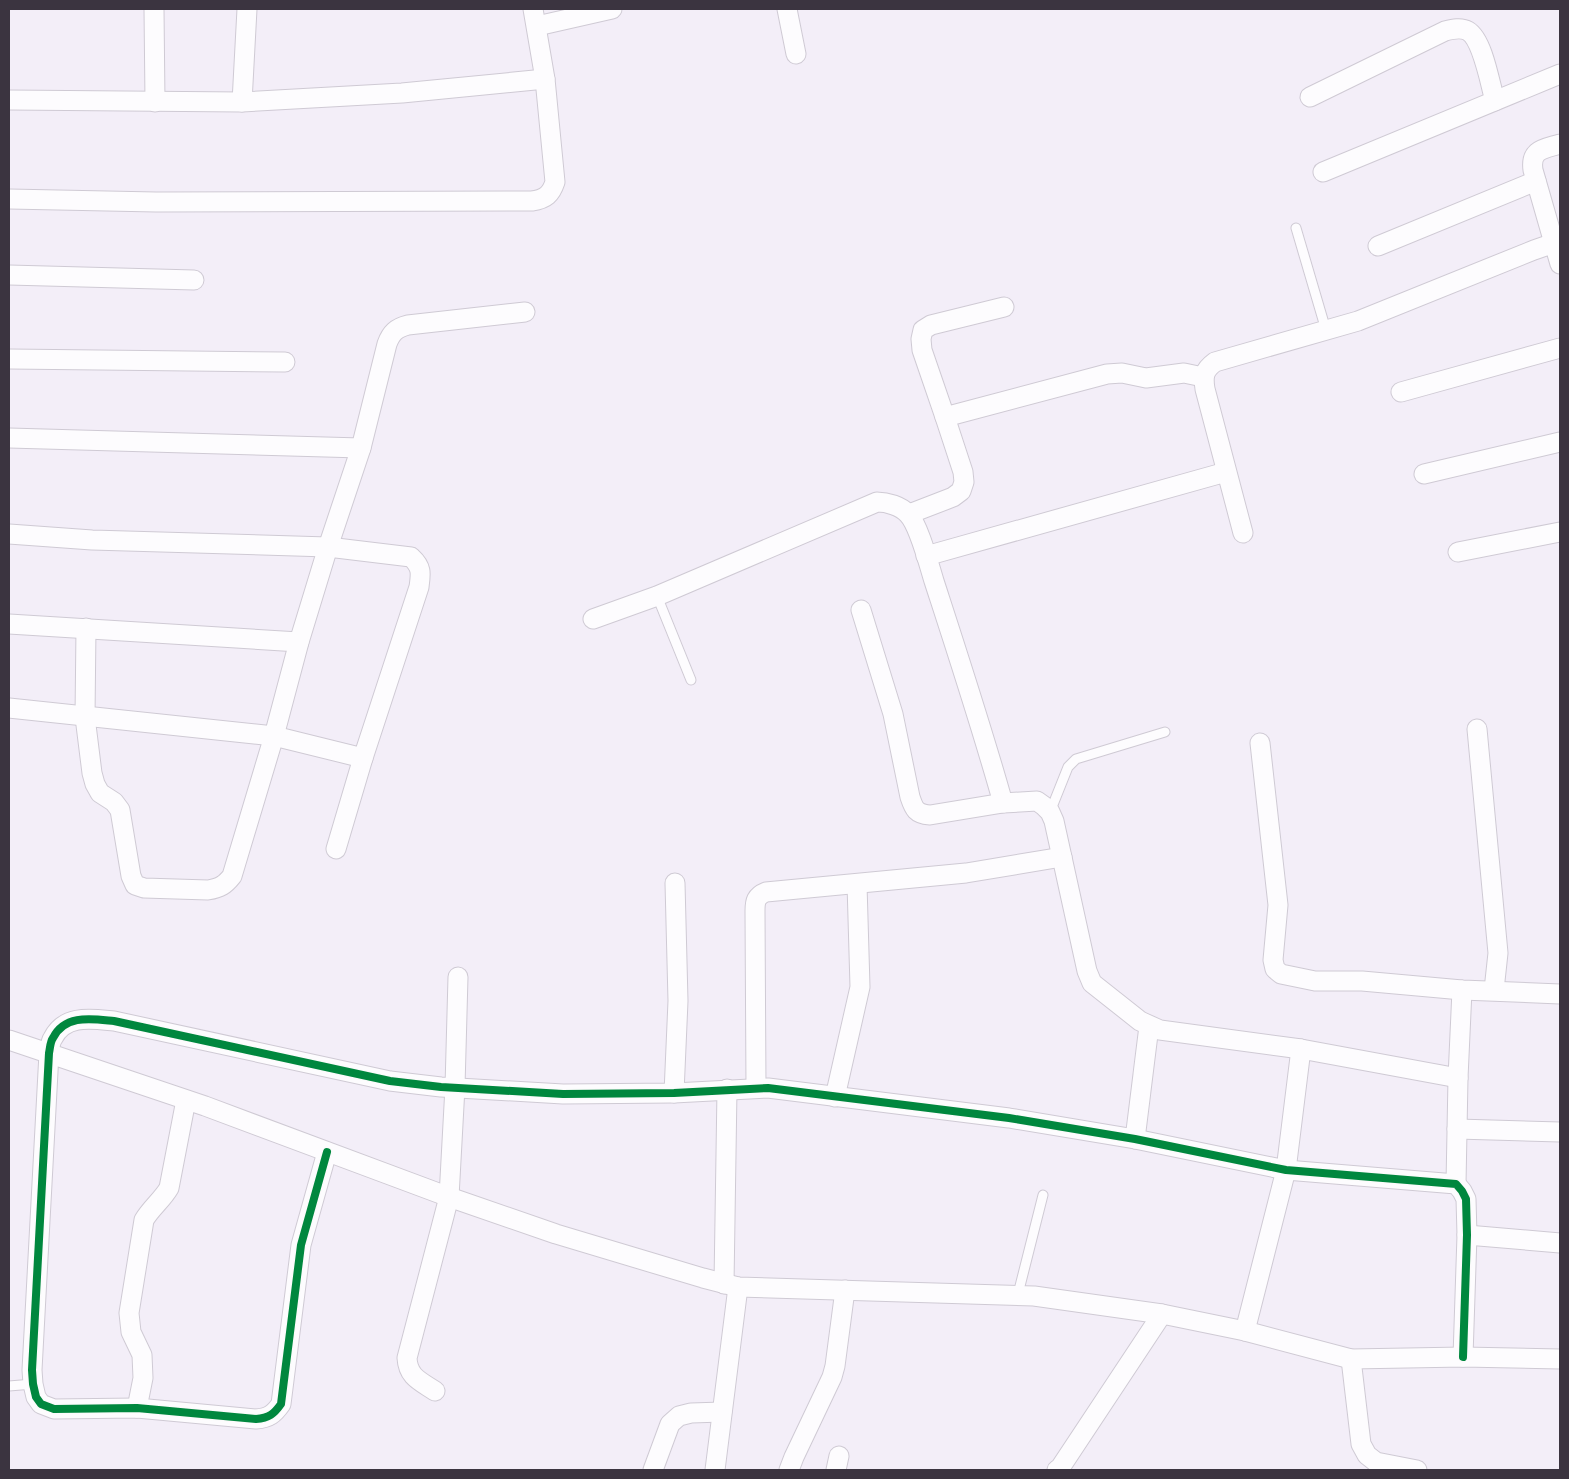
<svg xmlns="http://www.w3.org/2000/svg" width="1569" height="1479" font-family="'Playfair Display',serif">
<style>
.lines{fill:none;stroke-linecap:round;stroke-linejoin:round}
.lane-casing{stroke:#cfcad4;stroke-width:11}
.street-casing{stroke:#cfcad4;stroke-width:21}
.lane{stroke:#fdfcfe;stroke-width:9}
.street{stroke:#fdfcfe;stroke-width:19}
.cycleway-casing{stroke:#fbfbfb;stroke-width:11}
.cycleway{stroke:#00873e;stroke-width:8}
</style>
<rect width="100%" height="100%" fill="#f3eef8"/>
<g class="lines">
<g class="lane-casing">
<g id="lane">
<path d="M1296 228 1326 330"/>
<path d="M657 596 691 680"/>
<path d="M1050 812 1068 767 1076 759 1165 732"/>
<path d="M1018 1294 1043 1195"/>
<path d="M9 1386 33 1384"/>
</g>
</g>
<g class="street-casing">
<g id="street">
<path d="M154 9 155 102"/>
<path d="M787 9 796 54"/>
<path d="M537 26 612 9"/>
<path d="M1310 97 1445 31C1453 29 1461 27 1468 31 1483 40 1490 84 1495 101"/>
<path d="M9 100 242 102 402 93 545 79"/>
<path d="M242 102 247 9"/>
<path d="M1560 144C1544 149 1530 149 1533 170L1560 264"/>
<path d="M1323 172 1560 74"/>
<path d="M9 199 156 202 532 201C546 199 551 194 555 182L545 79 533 9"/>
<path d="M1378 246 1536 181"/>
<path d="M9 275 194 280"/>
<path d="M9 359 285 362"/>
<path d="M1401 392 1560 348"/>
<path d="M945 417 1107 374 1122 373 1146 378 1184 373 1203 377"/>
<path d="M9 438 361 448"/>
<path d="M1424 474 1560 442"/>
<path d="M909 514 953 497 961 491 964 482 963 472 945 417 922 350 921 339 923 330 931 325 1004 307"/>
<path d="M1243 533 1205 389C1203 376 1204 370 1215 362L1358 321 1534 250 1560 241"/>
<path d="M9 534 92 540 328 547 411 557C422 567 421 573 419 587L363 758 336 849"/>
<path d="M1458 552 1560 532"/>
<path d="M926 556 1226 472"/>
<path d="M861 610 893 714 910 797C914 809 916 814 930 815L1003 803 1037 801 1044 806 1050 812 1054 821 1087 971 1092 983 1140 1021 1160 1030 1301 1049 1458 1078"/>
<path d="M593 619 657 596 877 502C887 502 901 506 908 514 919 525 929 565 934 581 958 655 982 728 1003 803"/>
<path d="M9 624 299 642"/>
<path d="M86 628 85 717 92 773 95 784 100 793 114 802 120 810 131 876 135 885 144 888 208 890C220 888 225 885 232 876L274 736 299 642 328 547 361 448 387 344C391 333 396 328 408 325L525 312"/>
<path d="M9 708 274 736 363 758"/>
<path d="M1477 729 1498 953 1494 990"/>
<path d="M1260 743 1278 905 1273 960 1275 969 1281 974 1315 981H1362L1462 990 1560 994"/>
<path d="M9 1040 205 1106 449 1197 556 1234 703 1278 738 1287 1034 1296 1162 1314 1245 1331 1351 1359 1463 1357 1560 1359"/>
<path d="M756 1088 755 911C755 901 756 896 766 892L966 873 1062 857"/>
<path d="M674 1093 678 1001 675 883"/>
<path d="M835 1097 860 987 857 884"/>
<path d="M1457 1129 1560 1132"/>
<path d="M1135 1139 1149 1026"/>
<path d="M327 1152 301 1245 281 1404C274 1414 269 1418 256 1419L137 1408 54 1409 41 1404 36 1397 33 1384 32 1370 49 1053C50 1049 50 1042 53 1038 65 1014 92 1019 114 1021L390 1081 441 1087 563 1094 674 1093 768 1088 1009 1118 1135 1139 1286 1170 1456 1184 1462 1191 1466 1199 1467 1235 1463 1357"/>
<path d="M1456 1184 1458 1078 1462 990"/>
<path d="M1467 1235 1560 1243"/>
<path d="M724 1284 727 1089"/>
<path d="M1245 1331 1286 1170 1301 1049"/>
<path d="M1351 1359 1361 1444 1367 1455 1376 1462 1417 1470"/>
<path d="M435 1391C420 1381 408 1377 407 1358L449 1197 455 1087 458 977"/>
<path d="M137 1408 143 1378 142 1355 131 1332 129 1313 144 1220C151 1208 162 1200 169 1188L186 1100"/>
<path d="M653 1470 670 1424 679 1416 691 1413 722 1412"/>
<path d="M715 1470 738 1287"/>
<path d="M789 1470 794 1457 832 1377 835 1366 845 1290"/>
<path d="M836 1470 839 1456"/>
<path d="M1057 1470 1060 1468 1162 1314"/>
</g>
</g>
<use href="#lane" class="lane"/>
<use href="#street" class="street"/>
<g class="cycleway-casing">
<path id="cycleway" d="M327 1152 301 1245 281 1404C274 1414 269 1418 256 1419L137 1408 54 1409 41 1404 36 1397 33 1384 32 1370 49 1053C50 1049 50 1042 53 1038 65 1014 92 1019 114 1021L390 1081 441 1087 563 1094 674 1093 768 1088 1009 1118 1135 1139 1286 1170 1456 1184 1462 1191 1466 1199 1467 1235 1463 1357"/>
</g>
<use href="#cycleway" class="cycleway"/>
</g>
<rect width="1569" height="1479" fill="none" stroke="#3b3440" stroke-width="20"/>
</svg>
